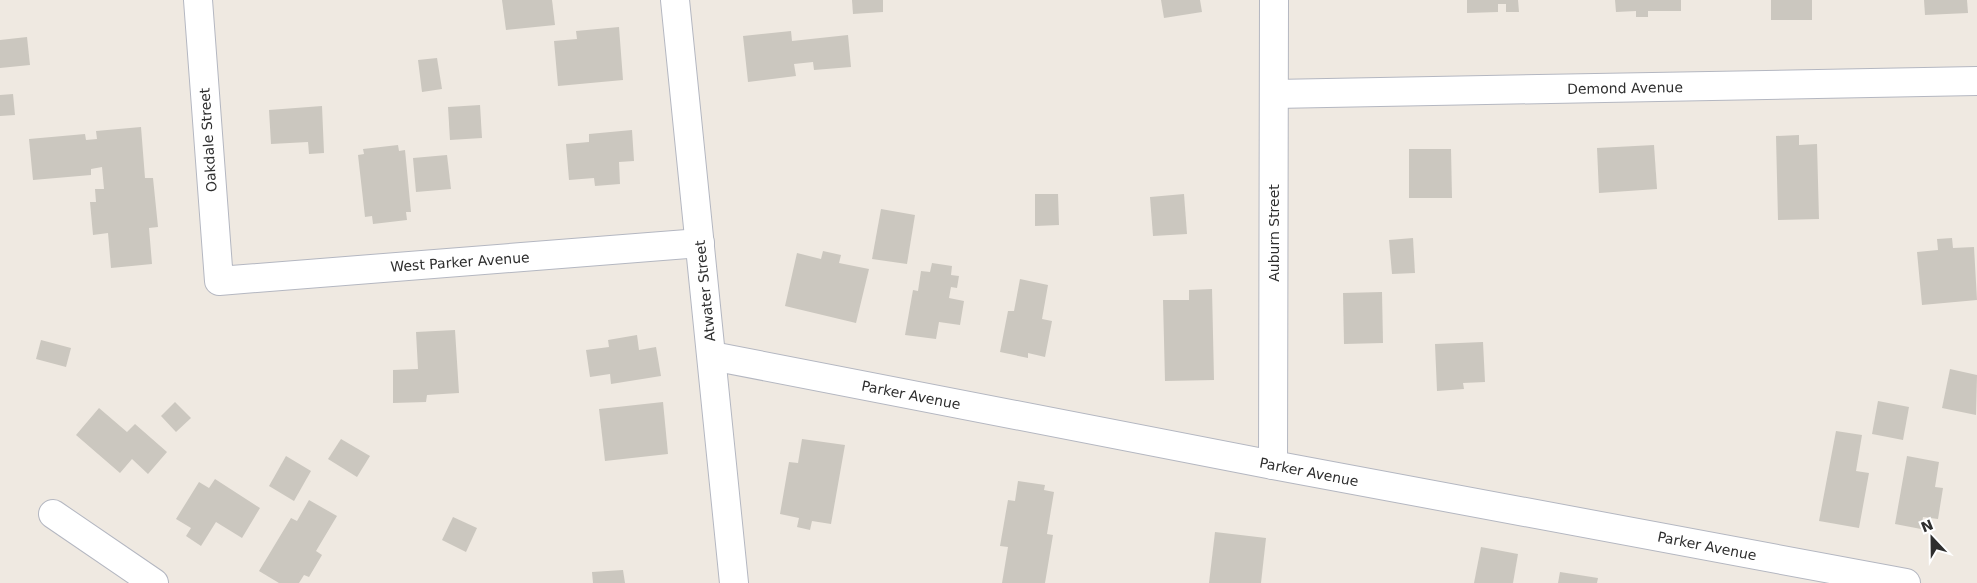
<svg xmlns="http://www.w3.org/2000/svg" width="1977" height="583" font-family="'DejaVu Sans',sans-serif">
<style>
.building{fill:#cbc7bf}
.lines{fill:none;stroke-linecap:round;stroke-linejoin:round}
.street-casing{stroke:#b4b7c1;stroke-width:30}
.street{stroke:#fff;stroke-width:28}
.labels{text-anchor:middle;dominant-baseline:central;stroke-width:4;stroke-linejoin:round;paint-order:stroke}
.street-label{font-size:14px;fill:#2e2e2e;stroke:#fff}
</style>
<rect width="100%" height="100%" fill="#efe9e1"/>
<g class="building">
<path d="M502 0H552L555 25 506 30Z"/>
<path d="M852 0H883V12L853 14Z"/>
<path d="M1161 0H1200L1202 12 1164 18Z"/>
<path d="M1467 0H1518L1519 12H1506V4H1498V12L1467 13Z"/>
<path d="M1615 0H1681V11H1648V17H1636V11L1616 12Z"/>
<rect x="1771" y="0" width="41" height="20"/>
<path d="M1924 0H1967L1968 13 1925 15Z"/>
<path d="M619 27 623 80 558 86 554 41 577 39 576 31Z"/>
<path d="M791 31 792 41 848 35 851 67 814 70 813 62 794 64 796 76 748 82 743 36Z"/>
<path d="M27 37 30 65 0 68V40Z"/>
<path d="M437 58 442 89 422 92 418 60Z"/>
<path d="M13 94 15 115 0 116V95Z"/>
<path d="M480 105 482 138 450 140 448 107Z"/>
<path d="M322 106 324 153 309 154 308 142 271 144 269 110Z"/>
<path d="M141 127 145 178H153L158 227 149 228 152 264 111 268 108 233 93 235 90 202H96L95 189H104L102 167 91 169V175L33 180 29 139 85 134 86 140 97 139 96 131Z"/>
<path d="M632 130 634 161 619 162 620 184 595 186 594 178 569 180 566 144 589 142V134Z"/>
<path d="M1799 135V145L1817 144 1819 219 1778 220 1776 136Z"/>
<path d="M398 145 399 151 405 150 411 212H406L407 220 373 224 372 216 365 217 358 155 364 154 363 149Z"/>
<path d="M1654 145 1657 189 1599 193 1597 148Z"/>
<path d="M1409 149H1451L1452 198H1409Z"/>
<path d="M447 155 451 189 416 192 413 158Z"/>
<path d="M1035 194H1058L1059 225 1035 226Z"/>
<path d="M1184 194 1187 234 1153 236 1150 197Z"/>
<path d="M881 209 915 215 907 264 872 259Z"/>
<path d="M1413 238 1415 273 1392 274 1389 240Z"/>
<path d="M1952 238 1953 248 1974 247 1977 300 1922 305 1917 252 1938 250 1937 239Z"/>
<path d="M823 251 841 255 839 263 869 269 856 323 785 306 797 253 821 259Z"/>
<path d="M932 263 952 266 951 275 959 276 957 288 951 287 949 298 964 301 960 325 939 322 936 339 905 335 913 290 918 291 921 271 930 272Z"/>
<path d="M1020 279 1048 285 1042 319 1052 321 1045 357 1028 353V358L1000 352 1008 311H1014Z"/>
<path d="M1212 289 1214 380 1165 381 1163 300H1189V290Z"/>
<path d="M1382 292 1383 343 1344 344 1343 293Z"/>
<path d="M455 330 459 393 427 395 426 402 393 403V370L418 369 416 332Z"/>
<path d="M637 335 639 350 656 347 661 376 611 384 610 374 590 377 586 350 609 347 608 340Z"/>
<path d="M41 340 71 348 66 367 36 359Z"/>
<path d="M1483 342 1485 382 1463 383 1464 389 1437 391 1435 344Z"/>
<path d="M1950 369 1977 375 1976 415 1942 408Z"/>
<path d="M1878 401 1909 407 1903 440 1872 434Z"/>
<path d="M175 402 191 418 176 432 161 416Z"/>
<path d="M663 402 668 454 605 461 599 409Z"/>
<path d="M99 408 127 432 135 424 167 452 148 474 132 459 120 473 76 435Z"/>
<path d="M1836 431 1862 435 1856 471 1869 473 1859 528 1819 521Z"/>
<path d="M341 439 370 456 357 477 328 459Z"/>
<path d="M802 439 845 445 831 524 812 521 810 530 797 527 799 518 780 514 789 462 798 463Z"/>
<path d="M286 456 311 471 294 501 269 486Z"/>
<path d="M1907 456 1939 462 1935 487 1943 488 1938 519 1923 517 1921 529 1895 524Z"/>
<path d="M215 479 260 508 242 538 216 522 201 546 186 536 191 528 176 519 199 482 209 488Z"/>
<path d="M1018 481 1045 485 1044 490 1054 492 1047 534 1053 535 1045 583H1002L1008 547 1000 546 1008 500 1015 501Z"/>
<path d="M309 500 337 516 316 551 322 555 309 577 304 575 299 583H279L259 571 291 518 297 521Z"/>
<path d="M453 517 477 528 466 552 442 540Z"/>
<path d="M1215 532 1266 538 1261 583H1209Z"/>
<path d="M1481 547 1518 554 1513 583H1474Z"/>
<path d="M623 570 625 583H593L592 572Z"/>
<path d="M1560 572 1598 578 1597 583H1558Z"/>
</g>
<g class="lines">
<g class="street-casing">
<g id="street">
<path d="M198 0 219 281 700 243"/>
<path d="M675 0 734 583"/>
<path d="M1274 94 1977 81"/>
<path d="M712 356 1273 465 1906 583"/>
<path d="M1273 465 1274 0"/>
<path d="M53 514 154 583"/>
</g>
</g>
<use href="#street" class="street"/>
</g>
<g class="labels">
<g class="street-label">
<text transform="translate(1625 88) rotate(-1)">Demond Avenue</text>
<text transform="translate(208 140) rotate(-94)">Oakdale Street</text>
<text transform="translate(1274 233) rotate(-90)">Auburn Street</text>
<text transform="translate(460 262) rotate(-4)">West Parker Avenue</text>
<text transform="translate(705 291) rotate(-96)">Atwater Street</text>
<text transform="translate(911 395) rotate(11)">Parker Avenue</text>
<text transform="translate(1309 472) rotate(11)">Parker Avenue</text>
<text transform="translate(1707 546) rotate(11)">Parker Avenue</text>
</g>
</g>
<g transform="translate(1932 538) rotate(338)" stroke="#ffffff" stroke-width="4" paint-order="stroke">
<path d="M0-4L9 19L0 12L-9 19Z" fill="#2e2e2e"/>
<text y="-8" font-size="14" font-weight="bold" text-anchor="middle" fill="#2e2e2e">N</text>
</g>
</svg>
